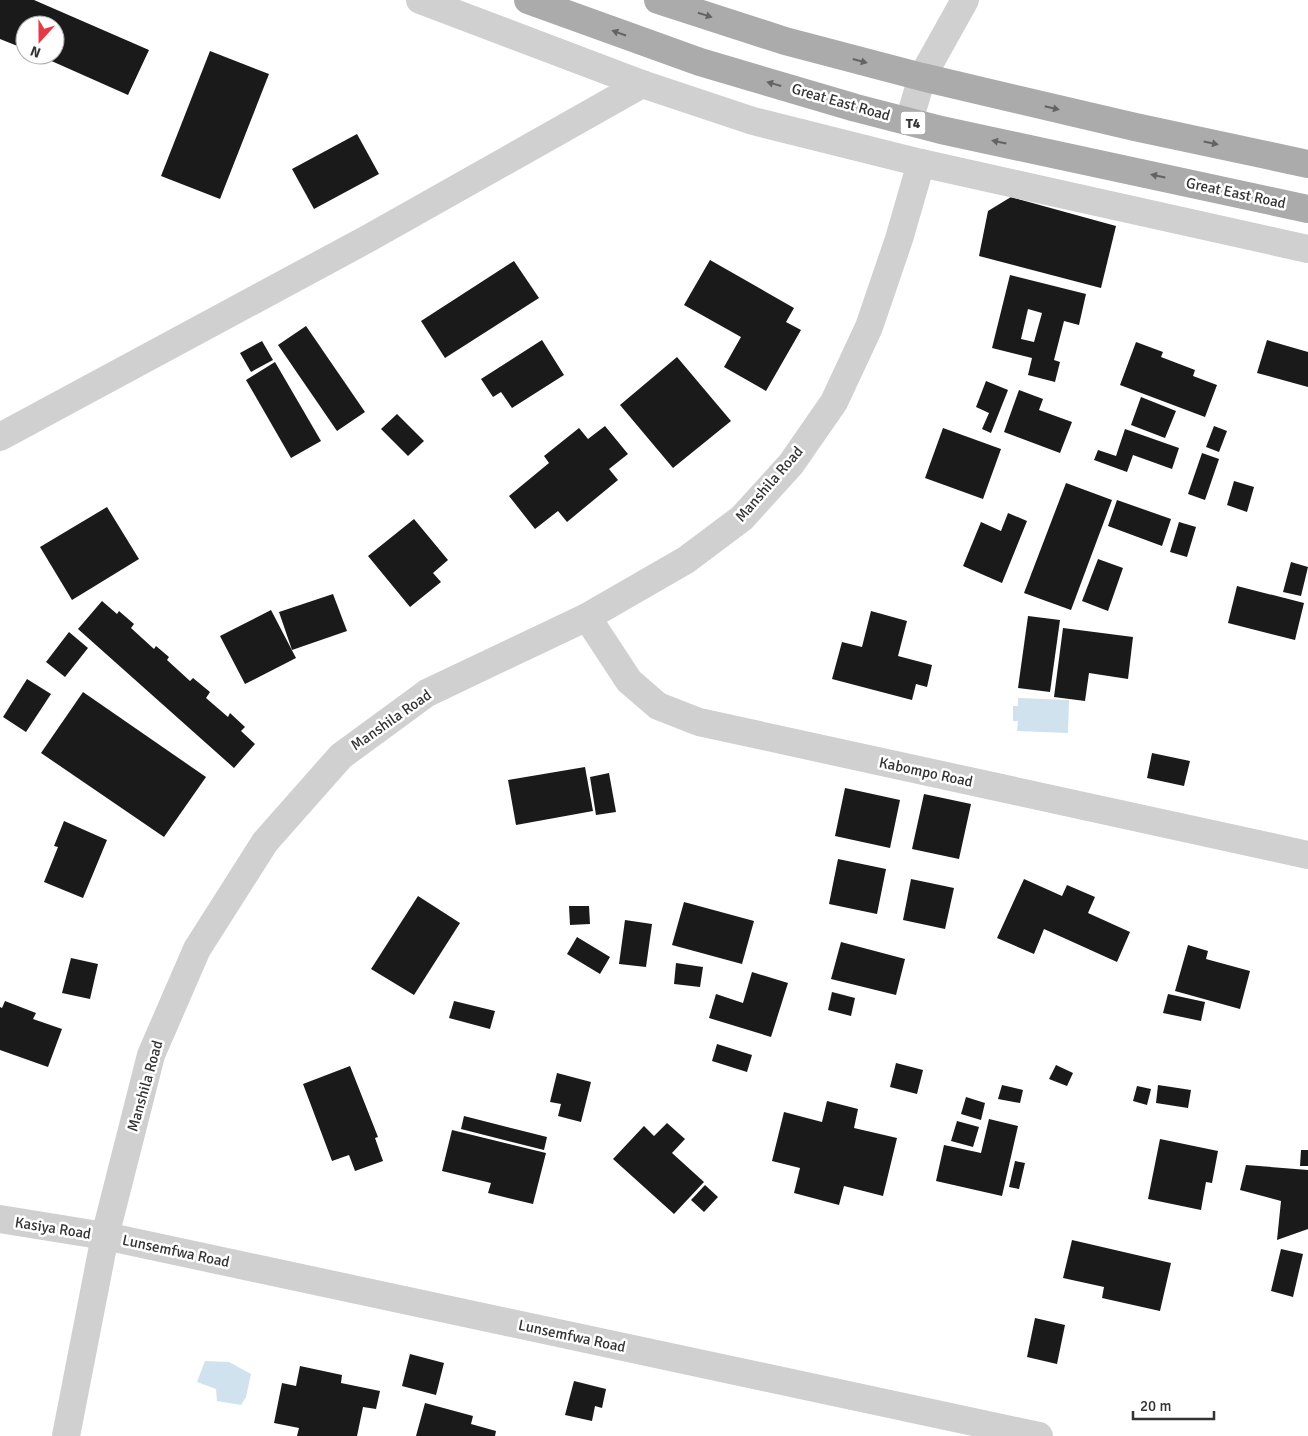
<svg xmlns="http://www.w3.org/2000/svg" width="1308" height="1436" font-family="Signika,sans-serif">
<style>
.water{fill:#cfe2ee}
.building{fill:#1a1a1a;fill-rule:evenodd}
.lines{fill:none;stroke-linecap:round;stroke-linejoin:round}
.minor{stroke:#d0d0d0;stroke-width:28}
.major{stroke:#ababab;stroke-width:28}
.oneway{fill:#636363}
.labels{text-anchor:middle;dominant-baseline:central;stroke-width:5;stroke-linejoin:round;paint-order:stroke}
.shield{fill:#fff;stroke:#707070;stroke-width:1}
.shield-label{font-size:14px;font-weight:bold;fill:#333}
.street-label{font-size:15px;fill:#333;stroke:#fff}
</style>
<rect width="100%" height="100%" fill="#fff"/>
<g class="water">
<path d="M1018 698 1069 700 1068 733 1017 731 1018 721H1013V706H1018Z"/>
<path d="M205 1361 229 1362 251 1374 246 1397 241 1405 217 1401 216 1389 197 1382Z"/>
</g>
<g class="building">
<path d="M0 0H34L149 50 128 95 38 55H55V25H25V49L0 39Z"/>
<path d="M210 51 269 74 220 199 161 176Z"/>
<path d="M357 134 379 174 314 209 292 169Z"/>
<path d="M1011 197 1116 226 1101 288 979 256 988 211Z"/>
<path d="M710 260 794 308 786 322 801 330 766 391 724 367 741 337 684 305Z"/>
<path d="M514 261 539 298 445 358 421 321Z"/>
<path d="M1010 275 1086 294 1079 325 1064 321 1054 360 1060 362 1055 382 1028 375 1032 358 992 348ZM1028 309 1042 313 1034 342 1021 339Z"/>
<path d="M306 326 365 412 337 431 278 345Z"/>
<path d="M542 340 564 375 512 408 501 392 493 397 481 379Z"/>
<path d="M1267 340 1308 352V387L1257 373Z"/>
<path d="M262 341 273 360 251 372 240 353Z"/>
<path d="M1136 342 1163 352 1161 357 1195 370 1193 376 1217 385 1205 417 1120 385Z"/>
<path d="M677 357 731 421 673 468 620 405Z"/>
<path d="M275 362 321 441 291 458 246 380Z"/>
<path d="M986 381 1008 390 991 433 982 429 989 413 976 407Z"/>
<path d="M1019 390 1043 399 1039 410 1072 422 1060 453 1004 432Z"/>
<path d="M1141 397 1176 411 1165 438 1131 425Z"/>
<path d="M397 414 424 441 408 456 381 429Z"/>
<path d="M605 426 628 454 609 469 618 480 567 522 558 511 535 529 509 496 549 463 544 456 579 428 588 439Z"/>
<path d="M1214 426 1227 431 1219 452 1206 447Z"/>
<path d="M943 428 1001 449 983 499 925 478Z"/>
<path d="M1125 429 1179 448 1172 469 1133 455 1127 472 1094 460 1098 450 1116 456Z"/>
<path d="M1202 453 1219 459 1205 500 1188 494Z"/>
<path d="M1234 481 1254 487 1247 512 1227 505Z"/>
<path d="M1066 483 1112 500 1071 610 1024 593Z"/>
<path d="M1117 500 1171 519 1162 546 1108 526Z"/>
<path d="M107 507 139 559 72 600 40 547Z"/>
<path d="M1008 513 1027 521 1002 583 963 566 981 522 1001 531Z"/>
<path d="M414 519 448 560 433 573 441 582 410 607 368 556Z"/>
<path d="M1179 522 1196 527 1187 557 1170 552Z"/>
<path d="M1098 559 1123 568 1108 611 1082 601Z"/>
<path d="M1291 562 1308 567 1301 596 1283 592Z"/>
<path d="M1237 586 1304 603 1295 640 1228 623Z"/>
<path d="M333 594 347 631 292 650 279 612Z"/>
<path d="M102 601 117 614 119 611 134 624 131 628 154 649 156 646 169 657 167 660 190 681 193 678 210 692 206 698 228 717 230 713 245 727 241 731 255 744 234 768 78 629Z"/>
<path d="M271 610 296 658 245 684 220 636Z"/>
<path d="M871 611 907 621 898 656 932 665 927 687 916 684 912 700 832 679 842 642 862 647Z"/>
<path d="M1028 616 1060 620 1050 692 1018 688Z"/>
<path d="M1063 628 1133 637 1128 679 1089 673 1085 701 1054 697Z"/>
<path d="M69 632 88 648 65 677 46 662Z"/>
<path d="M27 679 51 694 26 732 3 717Z"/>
<path d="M83 692 206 777 164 837 41 753Z"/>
<path d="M1152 753 1190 761 1184 786 1147 778Z"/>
<path d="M585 767 593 811 516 825 508 780Z"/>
<path d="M609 773 616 812 596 815 590 777Z"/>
<path d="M845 788 900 800 890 848 835 836Z"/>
<path d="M924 794 971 804 959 859 912 849Z"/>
<path d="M64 821 107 840 83 898 44 882 58 847 54 846Z"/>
<path d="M838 859 886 869 877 914 829 904Z"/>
<path d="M911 879 954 888 945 929 903 920Z"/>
<path d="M1024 879 1062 896 1067 885 1095 897 1088 913 1130 932 1117 962 1044 929 1034 954 997 938Z"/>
<path d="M418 896 460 923 414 995 371 969Z"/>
<path d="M684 902 754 921 742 964 672 945Z"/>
<path d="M569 906H589L590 924 570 925Z"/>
<path d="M625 920 652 924 646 967 619 964Z"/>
<path d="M577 937 610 957 600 974 567 954Z"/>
<path d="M841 942 905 959 896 995 831 979Z"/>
<path d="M1188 945 1208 951 1206 959 1250 971 1240 1009 1175 991Z"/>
<path d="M71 958 98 964 90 999 62 993Z"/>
<path d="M676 963 703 967 700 987 674 984Z"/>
<path d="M752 972 788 983 771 1037 709 1018 716 994 743 1003Z"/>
<path d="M832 992 855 998 851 1016 828 1010Z"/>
<path d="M1168 994 1205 1002 1201 1021 1163 1013Z"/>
<path d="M5 1001 36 1013 33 1019 62 1029 48 1067 0 1050V1007L2 1008Z"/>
<path d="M454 1001 495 1011 490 1029 449 1018Z"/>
<path d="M717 1044 752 1055 747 1072 712 1061Z"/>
<path d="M896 1063 923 1070 917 1094 890 1087Z"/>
<path d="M1056 1065 1073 1073 1067 1086 1049 1079Z"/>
<path d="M350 1066 378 1137 375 1138 383 1161 355 1171 349 1155 332 1161 303 1084Z"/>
<path d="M557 1073 591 1082 581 1122 558 1116 561 1104 550 1102Z"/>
<path d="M1002 1085 1023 1090 1020 1103 998 1099Z"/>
<path d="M1158 1085 1191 1090 1188 1108 1156 1103Z"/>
<path d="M1137 1086 1151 1089 1147 1105 1133 1101Z"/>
<path d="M966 1097 985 1103 981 1120 961 1114Z"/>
<path d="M827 1101 858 1109 854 1128 897 1138 883 1196 844 1186 839 1205 794 1193 800 1168 772 1161 784 1112 822 1122Z"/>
<path d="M464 1116 547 1137 544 1150 461 1129Z"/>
<path d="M989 1119 1018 1126 1002 1196 936 1181 944 1145 981 1153Z"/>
<path d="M957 1121 979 1127 973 1147 951 1141Z"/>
<path d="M667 1123 685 1139 672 1153 704 1182 674 1214 613 1159 644 1126 654 1136Z"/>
<path d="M452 1130 546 1153 533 1204 488 1193 491 1183 442 1171Z"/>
<path d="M1160 1139 1218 1151 1212 1183 1206 1182 1201 1210 1148 1199Z"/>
<path d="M1301 1150H1308V1166H1300Z"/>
<path d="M1015 1161 1025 1163 1019 1189 1009 1187Z"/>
<path d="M1246 1165 1308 1170V1229L1277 1240 1281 1201 1240 1190Z"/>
<path d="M705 1185 718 1197 704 1212 691 1200Z"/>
<path d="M1072 1240 1171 1263 1160 1311 1102 1298 1104 1287 1063 1278Z"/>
<path d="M1281 1249 1303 1254 1293 1297 1271 1291Z"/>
<path d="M1035 1318 1065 1325 1057 1364 1027 1357Z"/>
<path d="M410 1354 444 1363 436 1395 402 1386Z"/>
<path d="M300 1366 342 1375 341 1383 380 1391 376 1409 363 1407 357 1436H297L299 1428 274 1423 282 1383 296 1386Z"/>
<path d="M574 1381 606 1389 602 1408 595 1406 592 1421 565 1415Z"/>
<path d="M425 1403 473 1416 471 1424 496 1431 495 1436H416Z"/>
</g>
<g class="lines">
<g class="minor">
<path d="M420 0 642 84 753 121 921 163 1308 249"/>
<path d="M909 121 922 77 965 0"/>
<path d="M0 437 369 238 642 84"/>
<path d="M587 617 629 681 658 706 699 722 1308 855"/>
<path d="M0 1219 105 1236 1039 1436"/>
<path d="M66 1436 105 1236 151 1055 197 949 265 842 341 756 427 693 587 617 686 560 742 518 791 464 834 402 869 327 899 239 921 163"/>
</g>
<g class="major">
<path d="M528 0 700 62 856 108 941 130 1308 209"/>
<path d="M658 0 785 41 922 77 1135 127 1308 164"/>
</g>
</g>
<defs><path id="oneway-solid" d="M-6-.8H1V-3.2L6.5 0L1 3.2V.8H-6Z" transform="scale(1.25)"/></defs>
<g class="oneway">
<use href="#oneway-solid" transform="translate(705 15) rotate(18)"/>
<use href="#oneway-solid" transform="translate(619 33) rotate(-161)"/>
<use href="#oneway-solid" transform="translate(860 61) rotate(15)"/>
<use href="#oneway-solid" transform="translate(774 84) rotate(-164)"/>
<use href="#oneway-solid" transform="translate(1052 108) rotate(13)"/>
<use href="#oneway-solid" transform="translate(999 142) rotate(-168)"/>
<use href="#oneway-solid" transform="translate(1211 143) rotate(12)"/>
<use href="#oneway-solid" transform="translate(1158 176) rotate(-168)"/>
</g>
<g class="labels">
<rect class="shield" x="900.5" y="111.5" width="25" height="23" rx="4"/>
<g class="shield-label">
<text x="913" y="123">T4</text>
</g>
<g class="street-label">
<text transform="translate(841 102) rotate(16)">Great East Road</text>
<text transform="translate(1236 193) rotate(12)">Great East Road</text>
<text transform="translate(769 484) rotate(-49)">Manshila Road</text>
<text transform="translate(391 720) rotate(-35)">Manshila Road</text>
<text transform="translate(926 772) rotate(12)">Kabompo Road</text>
<text transform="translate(145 1086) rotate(-74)">Manshila Road</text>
<text transform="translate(53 1228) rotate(9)">Kasiya Road</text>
<text transform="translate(176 1251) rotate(12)">Lunsemfwa Road</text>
<text transform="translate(572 1336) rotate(12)">Lunsemfwa Road</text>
</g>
</g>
<g transform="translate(40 40) rotate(201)"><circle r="24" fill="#ffffff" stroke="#adadad"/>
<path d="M0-4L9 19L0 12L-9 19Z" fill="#e63946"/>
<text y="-8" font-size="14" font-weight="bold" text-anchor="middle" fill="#333333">N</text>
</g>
<path d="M1133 1411v8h81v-8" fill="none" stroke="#333333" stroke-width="2.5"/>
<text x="1140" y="1411" font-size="15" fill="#333333" stroke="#ffffff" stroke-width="4" paint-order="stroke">20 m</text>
</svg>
